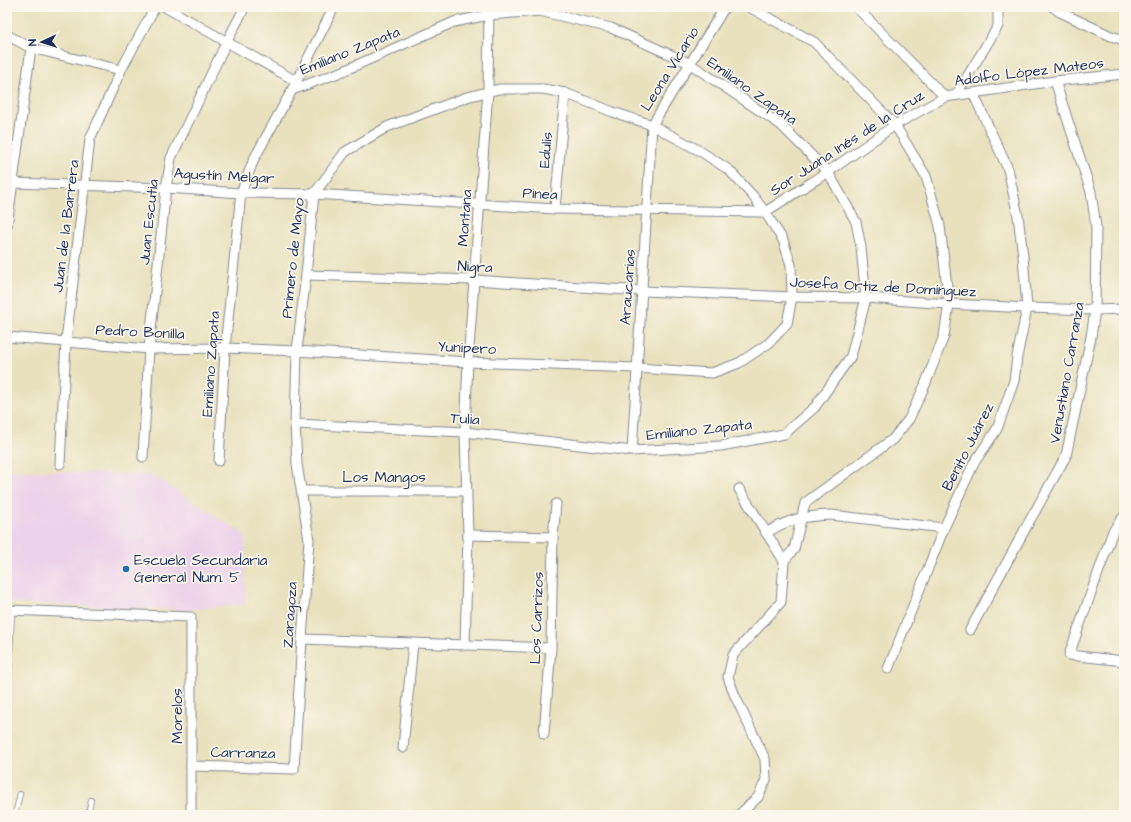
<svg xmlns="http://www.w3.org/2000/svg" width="1131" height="822" font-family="'Architects Daughter',sans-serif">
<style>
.built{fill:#ecd1ea}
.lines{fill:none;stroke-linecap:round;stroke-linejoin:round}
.lane-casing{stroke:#82888e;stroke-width:6}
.street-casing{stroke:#82888e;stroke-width:11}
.lane{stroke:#fff;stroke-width:4.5}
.street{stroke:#fff;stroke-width:9}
.poi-dot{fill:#1f6fb2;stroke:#fbf7ec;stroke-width:1.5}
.labels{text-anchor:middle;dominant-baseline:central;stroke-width:3.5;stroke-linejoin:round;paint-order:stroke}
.street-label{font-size:15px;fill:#1b2f5e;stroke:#fbf7ec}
.poi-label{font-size:15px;fill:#1b2f5e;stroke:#fbf7ec;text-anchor:start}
</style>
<rect width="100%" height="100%" fill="#fbf7ec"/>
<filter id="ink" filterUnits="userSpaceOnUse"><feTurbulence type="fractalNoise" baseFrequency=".025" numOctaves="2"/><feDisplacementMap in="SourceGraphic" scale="8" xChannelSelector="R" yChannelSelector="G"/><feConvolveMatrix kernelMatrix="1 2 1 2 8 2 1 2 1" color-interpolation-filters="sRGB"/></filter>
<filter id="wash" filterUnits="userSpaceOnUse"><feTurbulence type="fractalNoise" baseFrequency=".012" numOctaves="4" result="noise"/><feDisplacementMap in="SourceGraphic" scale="16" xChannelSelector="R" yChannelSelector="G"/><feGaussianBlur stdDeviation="0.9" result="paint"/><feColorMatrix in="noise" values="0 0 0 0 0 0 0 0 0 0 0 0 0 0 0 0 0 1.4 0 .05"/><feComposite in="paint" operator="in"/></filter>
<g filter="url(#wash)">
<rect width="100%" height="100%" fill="#e9e1bd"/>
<path class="built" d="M7 470 152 475 245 535 246 604 197 609 183 610 7 603Z"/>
</g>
<g filter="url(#ink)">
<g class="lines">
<g class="lane-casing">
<g id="lane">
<path d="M9 678 12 611"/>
<path d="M15 815 20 794"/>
<path d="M88 815 91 800"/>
</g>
</g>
<g class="street-casing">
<g id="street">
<path d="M165 7 296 81"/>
<path d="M749 7 814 42 895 125 926 176 940 226 949 304 944 336 925 385 909 419 893 439 805 503 794 549 784 561"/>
<path d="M856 7 945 97"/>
<path d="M1053 7 1060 12 1111 36 1124 40"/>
<path d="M7 35 31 48 121 70"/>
<path d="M292 90 341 72 454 22 488 15 540 11 611 28 689 63 781 125 828 172 856 222 861 247 866 298 851 356 815 407 784 434 721 446 632 451 465 432 295 424"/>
<path d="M956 95 998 26V7"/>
<path d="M13 183 166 188 241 193 314 194 555 209 765 212 828 172 895 125 945 97 1055 81 1124 74"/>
<path d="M555 209 565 93"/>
<path d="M7 226 31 48"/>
<path d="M306 275 474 280 642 291 792 297 866 298 949 304 1027 308 1095 310 1124 309"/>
<path d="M7 337 149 349 225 348 297 351 468 362 637 368 712 373 739 363 769 343 787 324 792 297 791 265 783 240 765 212 753 196 729 170 700 151 652 125 613 112 565 93 543 89H499L467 97 387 127 345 152 314 194 306 275 297 351 295 424 297 464 309 540 302 639 294 769 191 766"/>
<path d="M632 451 652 125 725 7"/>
<path d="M143 457 149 349 166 188 171 158 227 41 245 7"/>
<path d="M219 461 225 348 241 193 254 159 292 90 334 7"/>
<path d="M60 464 66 341 90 139 121 70 155 7"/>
<path d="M739 489 784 561 781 602 733 655 728 677 735 696 765 759 766 780 758 797 739 815"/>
<path d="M302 491H467"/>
<path d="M1124 516 1113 531 1069 655 1124 661"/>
<path d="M766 533C788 519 805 516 831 515L944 528"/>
<path d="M468 535 553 537"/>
<path d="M7 610 191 617V815"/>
<path d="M970 630 1029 522 1066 456 1091 337 1095 310 1096 227 1091 192 1055 81"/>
<path d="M302 639 551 648"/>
<path d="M465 645 468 535 465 432 468 362 488 91 489 7"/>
<path d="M888 669 944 528 974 463 997 429 1014 381 1017 357 1027 308 1023 256 1018 216 1008 169 973 93"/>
<path d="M544 734 551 648 553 537 556 504"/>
<path d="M403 748 413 643"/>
</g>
</g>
<use href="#lane" class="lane"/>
<use href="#street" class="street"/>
</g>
</g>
<circle class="poi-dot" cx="126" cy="569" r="4"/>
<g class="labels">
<g class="street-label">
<text transform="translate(350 51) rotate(-22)">Emiliano Zapata</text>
<text transform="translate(670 69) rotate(-58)">Leona Vicario</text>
<text transform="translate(1029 72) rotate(-7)">Adolfo López Mateos</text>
<text transform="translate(752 91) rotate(35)">Emiliano Zapata</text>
<text transform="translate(847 143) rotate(-33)">Sor Juana Inés de la Cruz</text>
<text transform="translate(546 150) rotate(-85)">Edulis</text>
<text transform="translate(224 176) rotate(3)">Agustín Melgar</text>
<text transform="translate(540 194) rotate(3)">Pinea</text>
<text transform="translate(465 218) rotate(-86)">Montana</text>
<text transform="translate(149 222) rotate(-84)">Juan Escutia</text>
<text transform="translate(66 226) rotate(-83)">Juan de la Barrera</text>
<text transform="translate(293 258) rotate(-84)">Primero de Mayo</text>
<text transform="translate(475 267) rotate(3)">Nigra</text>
<text transform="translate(628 287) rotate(-86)">Araucarias</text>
<text transform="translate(883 287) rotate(3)">Josefa Ortiz de Domínguez</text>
<text transform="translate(140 332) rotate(3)">Pedro Bonilla</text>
<text transform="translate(467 348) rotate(3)">Yunipero</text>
<text transform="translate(211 364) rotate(-86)">Emiliano Zapata</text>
<text transform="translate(1067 373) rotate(-80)">Venustiano Carranza</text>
<text transform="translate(465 419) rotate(4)">Tulia</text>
<text transform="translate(699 430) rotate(-6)">Emiliano Zapata</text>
<text transform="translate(968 447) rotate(-63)">Benito Juárez</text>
<text x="384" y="477">Los Mangos</text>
<text transform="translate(290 615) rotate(-86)">Zaragoza</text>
<text transform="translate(537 618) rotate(-88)">Los Carrizos</text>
<text transform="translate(177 716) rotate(-90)">Morelos</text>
<text transform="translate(243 753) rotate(1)">Carranza</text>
</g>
<g class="poi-label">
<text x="134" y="560">Escuela Secundaria<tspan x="134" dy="17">General Num. 5</tspan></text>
</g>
</g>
<rect width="1131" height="822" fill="none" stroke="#fbf7ec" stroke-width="24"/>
<g transform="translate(42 42) rotate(266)" stroke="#fbf7ec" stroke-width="3" paint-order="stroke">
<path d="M0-3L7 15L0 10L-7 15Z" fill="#1b2f5e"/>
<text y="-6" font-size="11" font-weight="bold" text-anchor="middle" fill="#1b2f5e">N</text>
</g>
</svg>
